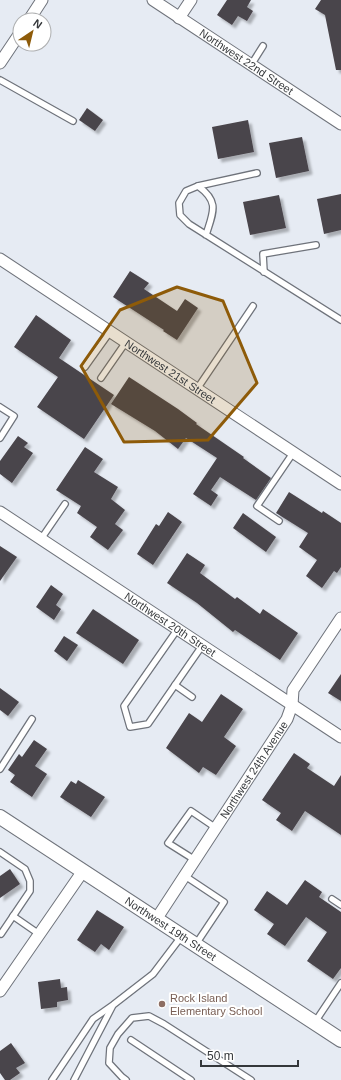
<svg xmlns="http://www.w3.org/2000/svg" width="341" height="1080" font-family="Helvetica,sans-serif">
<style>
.building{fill:#4a454b;filter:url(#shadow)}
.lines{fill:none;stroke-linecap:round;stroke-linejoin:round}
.service-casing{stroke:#6f737b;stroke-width:8}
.minor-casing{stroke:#6f737b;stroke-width:13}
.tertiary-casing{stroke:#6f737b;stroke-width:16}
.service{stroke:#fff;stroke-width:5.5}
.minor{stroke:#fff;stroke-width:11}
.tertiary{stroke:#fff;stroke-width:14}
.marked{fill:#8e5b09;fill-opacity:0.2;stroke:#8e5b09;stroke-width:3;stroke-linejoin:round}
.education-dot{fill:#8d6e63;stroke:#fff;stroke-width:1.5}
.labels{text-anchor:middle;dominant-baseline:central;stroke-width:4;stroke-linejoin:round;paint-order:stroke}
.street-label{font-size:11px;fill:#34373a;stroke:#fff}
.education-label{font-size:11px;fill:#785e54;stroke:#fff;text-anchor:start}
</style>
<defs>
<filter id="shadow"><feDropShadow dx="3.5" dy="3.5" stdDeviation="1" flood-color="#0004"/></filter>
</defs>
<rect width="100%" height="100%" fill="#e6ebf3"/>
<g class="building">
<path d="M227 0H251L247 7 253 11 247 21 238 16 232 25 217 15Z"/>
<path d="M321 0H341V70H336L325 15 315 9Z"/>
<path d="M87 108 103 120 95 131 79 120Z"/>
<path d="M248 120 254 152 218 159 212 127Z"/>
<path d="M302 137 309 171 276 178 269 143Z"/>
<path d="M341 194V230L324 234 317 199Z"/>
<path d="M279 195 286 228 250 235 243 202Z"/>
<path d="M130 271 149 283 144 289 177 311 185 299 198 308 177 340 163 331 164 330 113 297Z"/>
<path d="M36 315 71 340 59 358 114 395 84 439 37 407 58 377 14 347Z"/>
<path d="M129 377 178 409 197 423 196 424 244 457 243 458 271 478 256 500 220 477 211 490 218 495 211 506 193 494 217 458 186 438 178 449 155 431 111 404Z"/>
<path d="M18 436 28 443 24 447 33 453 12 483 0 474V461Z"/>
<path d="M85 447 103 459 94 472 118 487 111 499 125 510 115 524 123 530 108 550 90 537 97 527 77 513 81 506 56 490Z"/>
<path d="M289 492 322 513 323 511 341 523V567L337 573 334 571 322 588 306 576 317 560 299 547 308 533 276 513Z"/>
<path d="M168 512 182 522 153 565 137 554 156 524 159 526Z"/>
<path d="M243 513 276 537 266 552 233 528Z"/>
<path d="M0 546 17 557 0 581Z"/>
<path d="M187 553 205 565 200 573 235 599 237 597 260 614 263 609 298 633 280 660 235 630 233 632 197 603 167 583Z"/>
<path d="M51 585 63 594 56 605 61 609 54 620 36 607Z"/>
<path d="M93 609 139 640 123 664 76 633Z"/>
<path d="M64 636 78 645 67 661 54 651Z"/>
<path d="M341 674V701L328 693Z"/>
<path d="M0 688 19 702 8 716 0 710Z"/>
<path d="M221 694 243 709 224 737 236 746 216 775 203 767 199 773 166 748 189 713 202 722Z"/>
<path d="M34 740 47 749 35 766 47 774 32 797 10 782 15 775 8 770 19 754 22 757Z"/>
<path d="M294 753 310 764 307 768 334 786 341 775V835L305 811 292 831 276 820 281 813 262 800Z"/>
<path d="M78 780 105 797 91 817 60 797 71 781 76 784Z"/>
<path d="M10 869 20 884 0 898V876Z"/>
<path d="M305 880 322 892 319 897 341 912V968L333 979 307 961 327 932 306 917 285 946 267 934 274 924 254 910 267 891 287 905Z"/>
<path d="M97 910 124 927 109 950 101 944 95 952 77 940Z"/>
<path d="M60 979 61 988 67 987 68 1000 57 1002V1007L41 1009 38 982Z"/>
<path d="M11 1043 25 1063 16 1068 20 1073 10 1080H5L0 1073V1051Z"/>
</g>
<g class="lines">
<g class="service-casing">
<g id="service">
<path d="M251 65 263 46"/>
<path d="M0 80 73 121"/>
<path d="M198 186 257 173"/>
<path d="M206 235C213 212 220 202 198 186L186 191 179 203 180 215 189 224 341 320"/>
<path d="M264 272 263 254 316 245"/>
<path d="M85 367 110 332"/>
<path d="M101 378 126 342"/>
<path d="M197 389 253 306"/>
<path d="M0 407 14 416 0 438"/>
<path d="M279 521 257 506 293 453"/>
<path d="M41 539 65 504"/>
<path d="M177 630 124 706 130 727 148 724 202 646"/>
<path d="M175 685 192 697"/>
<path d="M0 769 32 719"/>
<path d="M0 852 25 869 30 881V891L1 934"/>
<path d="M195 860 168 843 191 811 216 828"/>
<path d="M185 876 224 902 196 944"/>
<path d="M332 899 341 905"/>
<path d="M13 916 39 934"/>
<path d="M315 1022 341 983"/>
<path d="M131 1040 191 1080"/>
<path d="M52 1080 93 1019 113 1005 153 974 181 937"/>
<path d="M74 1080 112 1007"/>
<path d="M126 1080 122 1077 109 1063 110 1048 118 1034 132 1018 149 1016 164 1024 251 1080"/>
</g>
</g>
<g class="minor-casing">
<g id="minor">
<path id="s1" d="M153 0 341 124"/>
<path d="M179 18 191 0"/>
<path d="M29 20 42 0"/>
<path d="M0 63 20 33"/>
<path id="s2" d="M0 259 341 484"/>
<path id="s3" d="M0 512 341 737"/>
<path id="s4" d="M157 918 287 719 292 705 293 690 341 618"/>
<path d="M0 991 83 871"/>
</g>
</g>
<g class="tertiary-casing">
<g id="tertiary">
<path id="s5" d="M0 817 341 1040"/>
</g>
</g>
<use href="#service" class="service"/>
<use href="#minor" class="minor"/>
<use href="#tertiary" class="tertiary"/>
</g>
<path class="marked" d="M177 287 223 301 257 383 208 440 124 442 81 366 120 310Z"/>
<circle class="education-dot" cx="162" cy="1004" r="4"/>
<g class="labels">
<g class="street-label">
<text stroke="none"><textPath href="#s1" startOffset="112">Northwest 22nd Street</textPath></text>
<text stroke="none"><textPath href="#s2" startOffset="204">Northwest 21st Street</textPath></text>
<text stroke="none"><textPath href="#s3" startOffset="204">Northwest 20th Street</textPath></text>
<text stroke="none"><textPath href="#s4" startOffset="177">Northwest 24th Avenue</textPath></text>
<text stroke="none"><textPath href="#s5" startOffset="204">Northwest 19th Street</textPath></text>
</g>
<g class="education-label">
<text x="170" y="998">Rock Island<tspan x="170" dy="13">Elementary School</tspan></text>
</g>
</g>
<g transform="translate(32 32) rotate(35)"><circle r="19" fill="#ffffff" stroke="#aeafb0"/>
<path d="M0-3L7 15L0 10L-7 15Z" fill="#8e5b09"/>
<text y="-6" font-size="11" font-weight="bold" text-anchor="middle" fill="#34373a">N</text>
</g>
<path d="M201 1060v6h97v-6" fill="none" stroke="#34373a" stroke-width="2"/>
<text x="207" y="1060" font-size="12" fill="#34373a" stroke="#ffffff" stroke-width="3" paint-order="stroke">50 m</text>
</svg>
